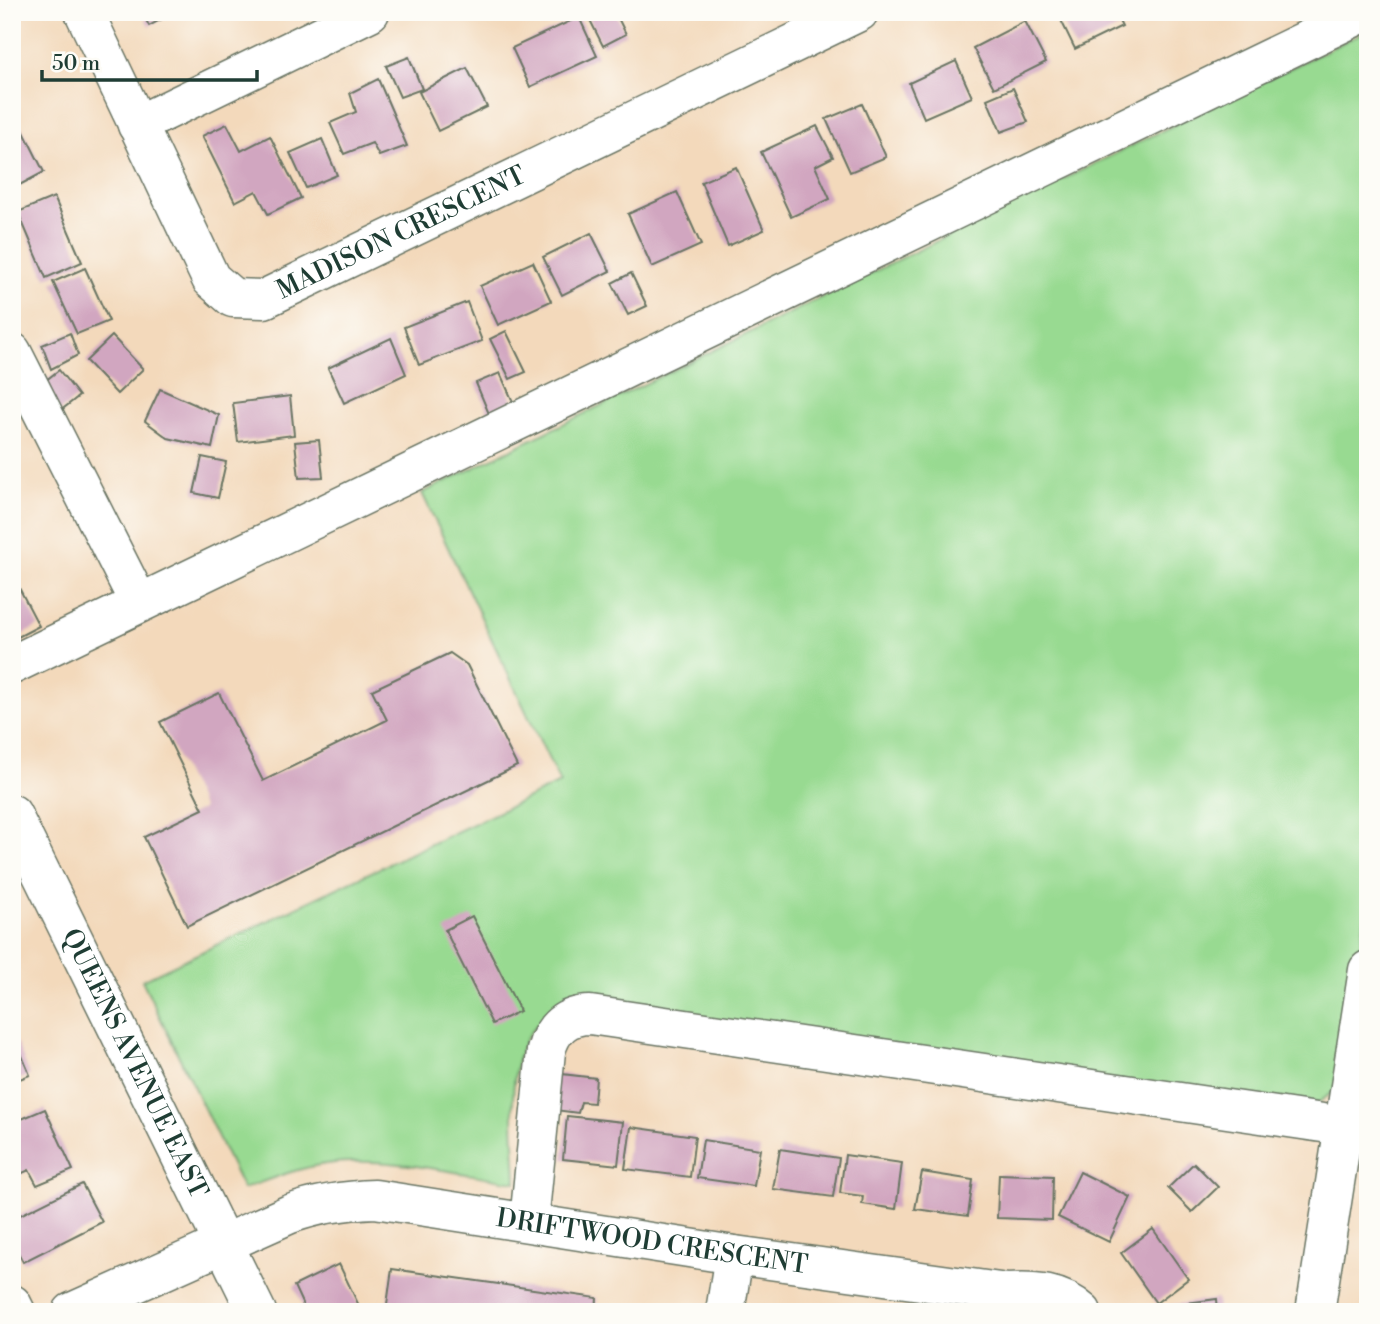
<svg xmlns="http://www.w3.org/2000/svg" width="1380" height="1324" font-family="'Libre Bodoni',serif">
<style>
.green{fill:#98da91;stroke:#5c8c62;stroke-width:2}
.building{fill:#d1a6c0}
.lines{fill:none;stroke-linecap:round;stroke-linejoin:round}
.minor-casing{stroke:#697463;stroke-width:41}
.minor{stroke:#fff;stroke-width:38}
.labels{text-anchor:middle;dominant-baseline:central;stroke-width:5;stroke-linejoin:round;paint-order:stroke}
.street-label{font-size:26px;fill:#1f3d34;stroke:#fdfcf7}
</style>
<rect width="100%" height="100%" fill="#fdfcf7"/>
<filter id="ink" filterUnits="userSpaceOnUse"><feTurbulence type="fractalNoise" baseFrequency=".0143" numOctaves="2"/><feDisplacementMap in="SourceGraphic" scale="14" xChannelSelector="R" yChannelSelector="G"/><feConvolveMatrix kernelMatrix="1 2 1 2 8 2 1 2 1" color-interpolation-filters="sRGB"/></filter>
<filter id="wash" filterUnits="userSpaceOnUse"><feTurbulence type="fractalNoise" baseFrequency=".00686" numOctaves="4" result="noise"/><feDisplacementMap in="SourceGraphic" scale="28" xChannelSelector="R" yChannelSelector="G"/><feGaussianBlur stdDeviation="1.57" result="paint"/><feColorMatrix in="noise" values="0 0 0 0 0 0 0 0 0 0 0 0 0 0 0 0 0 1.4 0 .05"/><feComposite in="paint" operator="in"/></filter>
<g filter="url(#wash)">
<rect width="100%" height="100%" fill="#f3d9bb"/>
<path class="green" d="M1368 30V895L1344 1070 1336 1090 1318 1103 545 1017C540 1022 534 1027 530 1033 504 1068 515 1140 516 1182 458 1174 384 1155 327 1164 297 1168 271 1179 243 1189L142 980 560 783 422 493Z"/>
<g id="blocks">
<g class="building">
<path d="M142 12H175L149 26Z"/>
<path d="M586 12H615L626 34 603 46Z"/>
<path d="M1057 12H1115L1122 26 1075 49Z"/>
<path d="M579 17 597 56 530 87 512 48Z"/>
<path d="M1025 21 1046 62 994 88 973 48Z"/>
<path d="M409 57 422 89 400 97 386 66Z"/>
<path d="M956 61 972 97 924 118 909 83Z"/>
<path d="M467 68 487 107 438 131 419 92Z"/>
<path d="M378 79 407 146 379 156 372 143 344 154 330 123 356 112 350 93Z"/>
<path d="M1013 88 1028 122 1001 132 987 99Z"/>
<path d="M862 104 886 157 850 172 826 119Z"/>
<path d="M19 122 44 172 12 189V126Z"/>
<path d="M227 124 241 151 270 136 301 198 268 214 256 191 235 202 202 136Z"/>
<path d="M817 126 833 157 815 166 830 199 791 217 761 152Z"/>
<path d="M322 139 337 175 306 188 290 153Z"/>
<path d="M736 167 764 230 728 246 701 182Z"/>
<path d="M677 192 701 245 652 267 628 214Z"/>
<path d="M54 197 82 262 46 278 18 212Z"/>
<path d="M591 233 610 271 562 295 543 257Z"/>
<path d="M533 262 551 301 498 325 480 286Z"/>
<path d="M85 268 109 321 77 334 53 282Z"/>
<path d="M631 273 647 306 628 315 612 283Z"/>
<path d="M467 302 482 341 419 365 404 327Z"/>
<path d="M506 331 526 372 510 379 490 339Z"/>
<path d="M70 333 78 355 51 369 42 345Z"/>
<path d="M112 336 143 369 117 394 86 361Z"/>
<path d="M391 338 406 374 344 403 328 368Z"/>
<path d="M59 370 79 396 55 415 35 389Z"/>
<path d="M500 373 514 404 489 414 476 383Z"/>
<path d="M160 389 219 415 212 448 168 438 145 421Z"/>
<path d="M290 396 294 435 238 442 233 403Z"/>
<path d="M319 440 323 477 299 478 295 442Z"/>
<path d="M202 457 226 462 218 498 194 493Z"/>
<path d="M16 582 39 626 12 640V584Z"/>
<path d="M450 653 467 665 517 766 187 926 144 837 203 809 160 722 219 693 263 781 387 720 372 690Z"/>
<path d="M472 916 520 1011 492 1024 445 930Z"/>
<path d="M12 1032 30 1075 12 1082Z"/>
<path d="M553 1073 596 1078 594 1103 581 1102 578 1113 547 1109Z"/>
<path d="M45 1109 73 1170 37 1185 29 1170 16 1176 12 1169V1123Z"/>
<path d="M567 1116 623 1122 618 1165 563 1159Z"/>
<path d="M631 1127 695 1136 690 1177 625 1169Z"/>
<path d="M703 1140 760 1149 754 1186 697 1178Z"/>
<path d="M780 1149 839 1158 833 1197 773 1189Z"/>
<path d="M845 1155 902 1163 896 1209 862 1204 863 1196 840 1193Z"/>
<path d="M1194 1163 1218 1187 1192 1212 1168 1188Z"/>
<path d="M922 1172 973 1180 968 1216 915 1209Z"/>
<path d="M1080 1172 1130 1197 1109 1242 1058 1217Z"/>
<path d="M999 1174 1053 1176 1052 1220 997 1218Z"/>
<path d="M82 1184 102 1222 23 1262 12 1241V1219Z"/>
<path d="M1153 1229 1188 1279 1156 1303 1121 1253Z"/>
<path d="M339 1264 362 1312H306L294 1286Z"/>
<path d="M392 1269 597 1298 596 1312H386Z"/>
<path d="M1217 1299 1218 1312H1157L1156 1307Z"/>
</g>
</g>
</g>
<g filter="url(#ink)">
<use href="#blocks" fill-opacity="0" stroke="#697463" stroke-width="2"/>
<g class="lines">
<g class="minor-casing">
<g id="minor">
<path id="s1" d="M84 12 211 279 233 298 264 299 859 12"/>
<path d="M137 125 370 12"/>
<path d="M12 352 139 603"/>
<path d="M12 665 1365 12"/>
<path id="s2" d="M12 814 257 1312"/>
<path d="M529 1222 546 1051C552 1028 566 1015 590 1015L1343 1126"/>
<path d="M12 1304 16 1312"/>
<path id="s3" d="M72 1312 290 1214C318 1204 345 1200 375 1199L734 1255 1007 1293C1034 1291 1061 1293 1082 1312"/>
<path d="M725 1312 734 1255"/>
<path d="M1315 1312 1368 970"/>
</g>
</g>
<use href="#minor" class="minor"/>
</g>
</g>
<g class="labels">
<g class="street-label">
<text stroke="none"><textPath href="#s1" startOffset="508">MADISON CRESCENT</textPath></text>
<text stroke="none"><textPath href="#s2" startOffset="278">QUEENS AVENUE EAST</textPath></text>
<text stroke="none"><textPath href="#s3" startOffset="606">DRIFTWOOD CRESCENT</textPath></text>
</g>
</g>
<rect width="1380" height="1324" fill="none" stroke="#fdfcf7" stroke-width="42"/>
<path d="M42 70v10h215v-10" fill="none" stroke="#1f3d34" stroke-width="3.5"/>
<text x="52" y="70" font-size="21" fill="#1f3d34" stroke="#fdfcf7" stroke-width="5" paint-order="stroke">50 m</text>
</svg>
